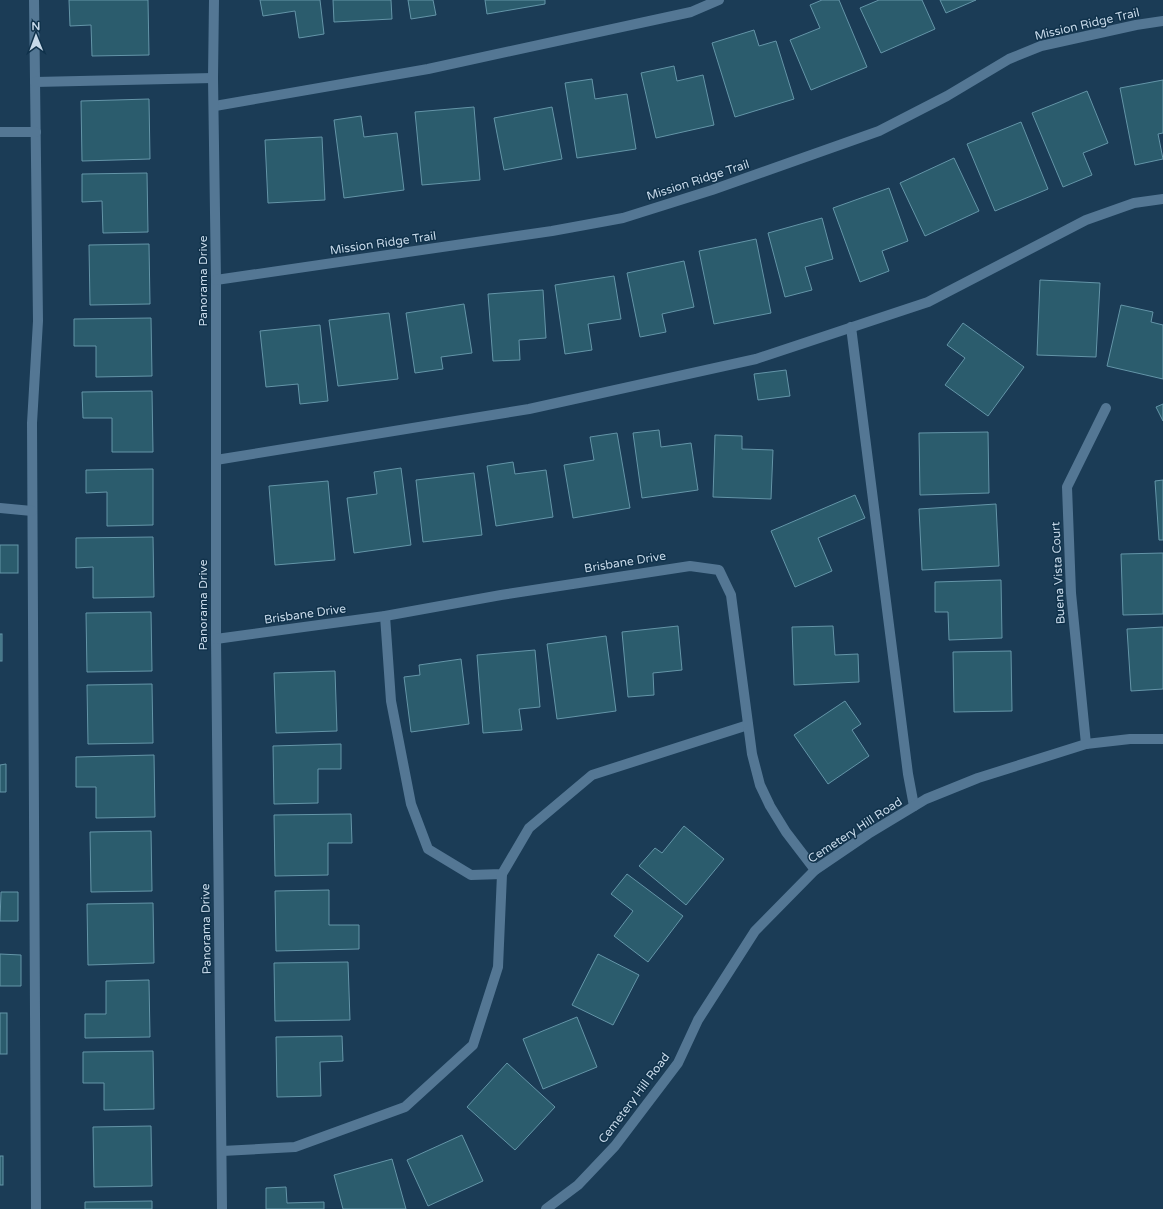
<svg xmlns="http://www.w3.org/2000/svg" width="1163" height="1209" font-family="'Varela Round',sans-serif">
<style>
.building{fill:#2b5c6d;stroke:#6495a8}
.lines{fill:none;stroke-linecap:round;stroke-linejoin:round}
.service{stroke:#547794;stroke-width:10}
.minor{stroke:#547794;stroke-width:10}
.labels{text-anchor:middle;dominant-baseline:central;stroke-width:3;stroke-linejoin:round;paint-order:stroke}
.street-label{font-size:12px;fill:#c7d9e9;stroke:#10324b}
</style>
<rect width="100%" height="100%" fill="#1b3c56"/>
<g class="building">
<path d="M69 0H148L149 55 92 56 91 25 70 26Z"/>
<path d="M260 0H320L324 34 299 38 295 11 263 16Z"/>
<path d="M333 0H391L392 19 334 22Z"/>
<path d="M408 0H433L436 15 411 19Z"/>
<path d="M485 0H545V4L487 14Z"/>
<path d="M822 0H839L867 67 811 90 790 40 820 28 810 5Z"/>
<path d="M879 0H922L935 29 881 53 860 8Z"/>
<path d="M940 0H976L946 13Z"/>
<path d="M754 30 759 46 776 41 794 99 735 117 712 43Z"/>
<path d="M674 66 677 81 703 75 714 125 656 138 641 73Z"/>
<path d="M592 79 595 99 627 94 636 149 577 158 565 83Z"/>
<path d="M1163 80V133L1158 134 1163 159 1135 165 1120 88Z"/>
<path d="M1087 91 1108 143 1083 153 1092 175 1063 187 1032 113Z"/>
<path d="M149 99 150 159 82 161 81 101Z"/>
<path d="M474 107 480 180 422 185 415 112Z"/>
<path d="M552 107 562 159 504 170 494 118Z"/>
<path d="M361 116 364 137 397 133 404 190 344 198 334 120Z"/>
<path d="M1021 122 1048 189 995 211 967 144Z"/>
<path d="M322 137 325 200 268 203 265 140Z"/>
<path d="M954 158 979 211 925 236 900 183Z"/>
<path d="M147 173 148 232 103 233 102 201 82 202V174Z"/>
<path d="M889 188 908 241 882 251 889 271 860 282 833 208Z"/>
<path d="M822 218 833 259 805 267 812 290 785 297 768 233Z"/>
<path d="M756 239 771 313 714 324 699 251Z"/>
<path d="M149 244 150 304 90 305 89 245Z"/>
<path d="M684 261 694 307 662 314 666 332 640 337 627 273Z"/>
<path d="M614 276 621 319 588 324 592 350 565 354 555 285Z"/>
<path d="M1040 280 1100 283 1096 357 1037 355Z"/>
<path d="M543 290 546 338 519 340 520 360 493 361 488 294Z"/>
<path d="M464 304 472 353 441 357 443 369 415 373 406 313Z"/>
<path d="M1121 305 1153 312 1151 322 1163 325V379L1107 366Z"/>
<path d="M389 313 398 379 338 386 329 320Z"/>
<path d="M151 318 152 376 96 377V346H74V319Z"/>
<path d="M963 323 1024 367 988 416 945 385 965 358 947 345Z"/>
<path d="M320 325 328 401 300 404 298 384 266 387 260 331Z"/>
<path d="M786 370 790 396 758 400 754 374Z"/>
<path d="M152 391 153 452H112V418H83L82 392Z"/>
<path d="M1163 404V421L1156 407Z"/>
<path d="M659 430 661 447 691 443 698 490 642 498 633 433Z"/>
<path d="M988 432 989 493 920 495 919 433Z"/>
<path d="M617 433 630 508 573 518 564 465 594 460 590 437Z"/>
<path d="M715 435 742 436V449L773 450 771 499 713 497Z"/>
<path d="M513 462 515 474 546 470 553 517 496 526 487 466Z"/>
<path d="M401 468 411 545 354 553 347 498 377 494 374 472Z"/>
<path d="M153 469V525L107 526V492L86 493V470Z"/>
<path d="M474 473 482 535 423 542 416 480Z"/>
<path d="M1163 480V540H1159L1155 481Z"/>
<path d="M328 481 335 560 275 565 269 486Z"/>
<path d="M855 495 865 518 818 538 832 571 795 587 771 531Z"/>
<path d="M996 504 999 566 922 570 919 509Z"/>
<path d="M153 537 154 597 93 598V567L76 568V538Z"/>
<rect x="0" y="545" width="18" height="28"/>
<path d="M1163 553V614L1123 615 1121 554Z"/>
<path d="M1001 580 1002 638 949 640 948 612H935V582Z"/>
<path d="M151 612 152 671 87 672 86 613Z"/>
<path d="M678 626 682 670 653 673 654 695 628 697 622 632Z"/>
<path d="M833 626 835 655 858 654 859 682 794 685 792 627Z"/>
<path d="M1163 627V689L1131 691 1127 629Z"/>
<rect x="0" y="634" width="2" height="27"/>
<path d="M606 636 616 711 557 719 547 644Z"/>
<path d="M535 650 540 707 519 709 522 730 483 733 477 655Z"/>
<path d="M1011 651 1012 711 954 712 953 652Z"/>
<path d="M461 659 469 724 411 732 404 677 420 675 419 665Z"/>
<path d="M335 671 337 731 276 733 274 673Z"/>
<path d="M152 684 153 743 88 744 87 685Z"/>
<path d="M845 701 861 724 852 730 869 756 828 784 794 735Z"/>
<path d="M341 744V769H318V803L274 804 273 746Z"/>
<path d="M154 755 155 817 96 818V787H76V757Z"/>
<path d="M6 764V792H0V765Z"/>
<path d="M351 814 352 843H328V875L275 876 274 815Z"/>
<path d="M684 826 724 859 686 905 639 866 655 848 662 853Z"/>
<path d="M151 831 152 891 91 892 90 832Z"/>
<path d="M627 874 683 916 648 962 614 936 633 911 611 894Z"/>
<path d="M329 890V925H359V949L276 951 275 891Z"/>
<path d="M1 892H18V921H0Z"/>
<path d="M153 903 154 963 88 965 87 904Z"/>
<path d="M0 954 21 955V986H0Z"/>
<path d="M598 954 639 975 613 1025 572 1005Z"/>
<path d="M348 962 350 1020 275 1021 274 963Z"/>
<path d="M149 980 150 1037 85 1038V1014H106V981Z"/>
<rect x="0" y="1013" width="7" height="41"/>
<path d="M577 1017 597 1067 543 1089 523 1039Z"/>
<path d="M342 1036 343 1061 320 1062 321 1096 277 1097 276 1037Z"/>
<path d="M153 1051 154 1109 104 1110V1083H83V1052Z"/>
<path d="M507 1063 555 1107 515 1150 467 1107Z"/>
<path d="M151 1126 152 1186 94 1187 93 1127Z"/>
<path d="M462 1135 483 1181 428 1206 407 1160Z"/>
<rect x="0" y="1156" width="3" height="29"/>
<path d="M392 1159 406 1209H343L334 1175Z"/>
<path d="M286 1187 287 1203 324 1202V1209H266V1188Z"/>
<path d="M152 1201V1209H85V1202Z"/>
</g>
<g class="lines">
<g class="service">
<path d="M34 0 38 321 32 423 36 1209"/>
<path d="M35 82 213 78"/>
<path d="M215 106 428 69 691 12 719 0"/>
<path d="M0 132H36"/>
<path d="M851 327 908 774 914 806"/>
<path d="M216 460 529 409 756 359 928 302 1086 220 1134 203 1163 199"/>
<path d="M385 616 391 701 411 804 428 849 471 875 502 874 529 828 592 775 748 725"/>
<path d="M222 1151 295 1147 405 1107 473 1045 498 967 502 874"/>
</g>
<g class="minor">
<path d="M214 0 213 78 216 280V639L222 1209"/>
<path d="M216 280 552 231 623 218 712 190 879 131 947 96 1009 59 1041 46 1136 25 1163 21"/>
<path d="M0 508 32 511"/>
<path d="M216 639 385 616 501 595 690 566 719 570 731 595 752 754 760 785 770 806 786 832 815 870"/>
<path d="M1086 744 1071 593 1067 487 1106 408"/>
<path d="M546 1209 578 1185 615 1146 678 1063 698 1020 755 931 815 870 868 834 926 799 978 778 1086 744 1130 739H1163"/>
</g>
</g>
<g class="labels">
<g class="street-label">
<text transform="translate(1087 24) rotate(-13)">Mission Ridge Trail</text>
<text transform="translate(698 180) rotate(-18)">Mission Ridge Trail</text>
<text transform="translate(383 243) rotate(-8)">Mission Ridge Trail</text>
<text transform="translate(203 281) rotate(-90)">Panorama Drive</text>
<text transform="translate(625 562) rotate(-9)">Brisbane Drive</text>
<text transform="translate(1058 573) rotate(-93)">Buena Vista Court</text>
<text transform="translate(203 605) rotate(-90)">Panorama Drive</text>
<text transform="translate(305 614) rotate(-8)">Brisbane Drive</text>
<text transform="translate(855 830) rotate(-33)">Cemetery Hill Road</text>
<text transform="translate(206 929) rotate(-91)">Panorama Drive</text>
<text transform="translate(634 1098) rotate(-53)">Cemetery Hill Road</text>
</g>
</g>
<g transform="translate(36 36) rotate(359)" stroke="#10324b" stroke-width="3" paint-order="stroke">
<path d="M0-3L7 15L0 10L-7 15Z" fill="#c7d9e9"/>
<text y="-6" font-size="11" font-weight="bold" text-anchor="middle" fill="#c7d9e9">N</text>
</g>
</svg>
